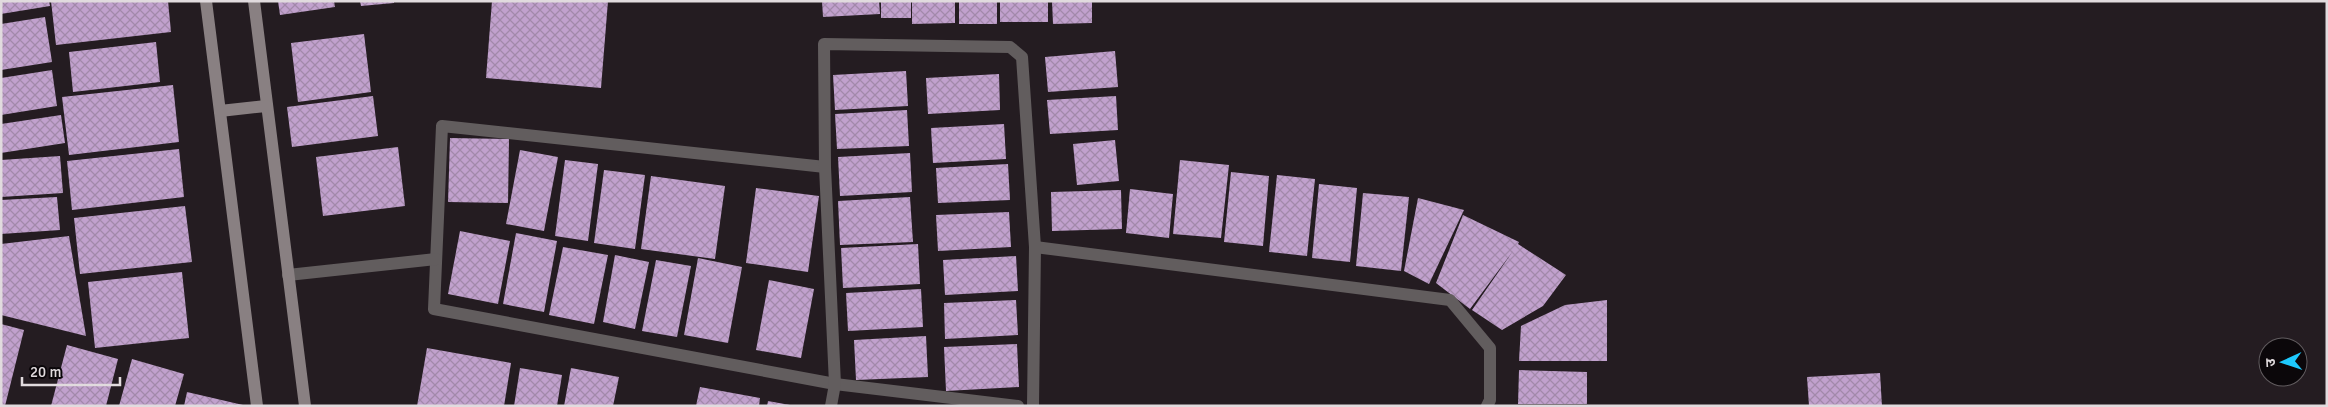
<svg xmlns="http://www.w3.org/2000/svg" width="2328" height="407" font-family="Signika,'Noto Sans Devanagari',sans-serif">
<style>
.building{fill:url(#building-cross-hatch)}
.lines{fill:none;stroke-linecap:round;stroke-linejoin:round}
.minor{stroke:#625d5e;stroke-width:12}
.secondary{stroke:#898082;stroke-width:12}
</style>
<defs>
<pattern id="building-cross-hatch" width="8" height="8" patternUnits="userSpaceOnUse" patternTransform="scale(1.25)"><rect width="8" height="8" fill="#c1a1cd"/><path d="M0 0l8 8M0 8l8-8" fill="none" stroke="#a289aa"/></pattern>
</defs>
<rect width="100%" height="100%" fill="#241c21"/>
<g class="building">
<path d="M1 1H49L50 6 1 14Z"/>
<path d="M51 1H168L171 32 56 45Z"/>
<path d="M278 1H334L335 7 280 15Z"/>
<path d="M360 1H394V3L361 6Z"/>
<path d="M492 1H608L601 88 486 78Z"/>
<path d="M822 1H879L880 14 823 17Z"/>
<rect x="881" y="1" width="30" height="17"/>
<path d="M912 1H955V23L912 24Z"/>
<rect x="959" y="1" width="38" height="23"/>
<rect x="1000" y="1" width="48" height="21"/>
<path d="M1052 1H1092V23L1053 24Z"/>
<path d="M45 17 52 62 1 70V24Z"/>
<path d="M364 34 371 92 298 102 291 43Z"/>
<path d="M156 42 160 82 73 92 69 52Z"/>
<path d="M1115 51 1118 87 1048 92 1045 57Z"/>
<path d="M52 70 57 106 1 115V78Z"/>
<path d="M906 71 908 106 835 110 833 75Z"/>
<path d="M999 74 1000 110 928 114 926 78Z"/>
<path d="M173 85 179 142 69 155 62 97Z"/>
<path d="M373 96 378 136 292 147 287 107Z"/>
<path d="M1116 96 1118 130 1050 134 1047 100Z"/>
<path d="M907 110 909 146 837 149 835 114Z"/>
<path d="M61 115 65 143 1 153V124Z"/>
<path d="M1004 124 1006 159 933 163 931 128Z"/>
<path d="M450 138 509 139 508 203 448 202Z"/>
<path d="M1115 140 1119 181 1077 185 1073 144Z"/>
<path d="M398 147 405 206 323 216 316 157Z"/>
<path d="M179 149 184 197 72 210 67 161Z"/>
<path d="M520 150 558 157 544 231 506 224Z"/>
<path d="M910 153 912 192 840 196 838 157Z"/>
<path d="M60 156 63 193 1 197V160Z"/>
<path d="M565 160 598 164 588 241 555 236Z"/>
<path d="M1180 160 1229 165 1221 238 1173 234Z"/>
<path d="M1008 164 1010 200 938 203 936 168Z"/>
<path d="M604 170 645 175 635 249 594 243Z"/>
<path d="M1231 172 1269 176 1263 246 1224 242Z"/>
<path d="M1277 175 1315 179 1307 256 1269 252Z"/>
<path d="M651 176 725 186 715 259 641 249Z"/>
<path d="M1319 184 1357 188 1350 262 1312 258Z"/>
<path d="M756 188 819 196 808 272 746 263Z"/>
<path d="M1130 189 1173 194 1169 238 1126 233Z"/>
<path d="M1121 190 1122 229 1052 231 1051 192Z"/>
<path d="M1363 193 1409 197 1401 271 1356 266Z"/>
<path d="M57 197 60 230 1 234V200Z"/>
<path d="M910 197 913 242 840 245 838 201Z"/>
<path d="M1418 198 1464 210 1429 284 1404 271Z"/>
<path d="M185 206 192 262 80 274 74 218Z"/>
<path d="M1009 212 1011 247 938 251 936 215Z"/>
<path d="M1463 215 1519 242 1518 244 1566 275 1543 306 1502 330 1472 310 1513 251 1470 309 1436 283Z"/>
<path d="M460 231 510 241 498 304 448 294Z"/>
<path d="M516 233 557 241 544 312 503 304Z"/>
<path d="M69 236 86 336 1 315V244Z"/>
<path d="M918 244 920 284 843 288 841 248Z"/>
<path d="M563 247 608 255 594 324 549 315Z"/>
<path d="M615 255 649 262 635 329 603 322Z"/>
<path d="M1016 256 1018 291 945 295 943 260Z"/>
<path d="M698 258 742 267 728 343 684 335Z"/>
<path d="M656 260 691 266 677 337 642 331Z"/>
<path d="M182 272 189 338 95 348 88 282Z"/>
<path d="M769 280 814 289 801 358 756 350Z"/>
<path d="M921 289 923 327 848 331 846 293Z"/>
<path d="M1016 300 1018 335 945 339 944 303Z"/>
<path d="M1607 300V361H1519L1521 326 1565 305Z"/>
<path d="M1 324 24 330 5 406H1Z"/>
<path d="M926 336 928 377 856 380 854 340Z"/>
<path d="M1017 344 1019 387 946 391 944 347Z"/>
<path d="M67 345 118 359 106 406H51Z"/>
<path d="M427 348 511 363 504 406H417Z"/>
<path d="M132 359 184 374 175 406H119Z"/>
<path d="M520 368 562 375 557 406H514Z"/>
<path d="M571 368 619 377 613 406H564Z"/>
<path d="M1519 370 1587 372V404H1518Z"/>
<path d="M1880 373 1882 406H1809L1807 377Z"/>
<path d="M700 387 760 398 759 406H696Z"/>
<path d="M187 392 243 405V406H184Z"/>
<path d="M768 401 790 405V406H767Z"/>
</g>
<g class="lines">
<g class="minor">
<path d="M825 167 442 126 434 309 835 384 1018 406"/>
<path d="M1035 247 1450 300 1490 348V400L1487 406"/>
<path d="M288 275 436 259"/>
<path d="M831 406 835 384 825 167 824 44 1010 47 1022 57 1035 247 1033 406"/>
</g>
<g class="secondary">
<path d="M206 1 257 406"/>
<path d="M254 1 305 406"/>
<path d="M220 111 266 106"/>
</g>
</g>
<rect width="2328" height="407" fill="none" stroke="#e1dbde" stroke-width="5"/>
<g transform="translate(2283 362) rotate(267)"><circle r="24" fill="#0b070a" stroke="#615c5f"/>
<path d="M0-4L9 19L0 12L-9 19Z" fill="#1ec9fd"/>
<text y="-8" font-size="14" font-weight="bold" text-anchor="middle" fill="#e1dbde">उ</text>
</g>
<path d="M22 377v8h98v-8" fill="none" stroke="#e1dbde" stroke-width="2.5"/>
<text x="30" y="377" font-size="15" fill="#e1dbde" stroke="#0b070a" stroke-width="4" paint-order="stroke">20 m</text>
</svg>
